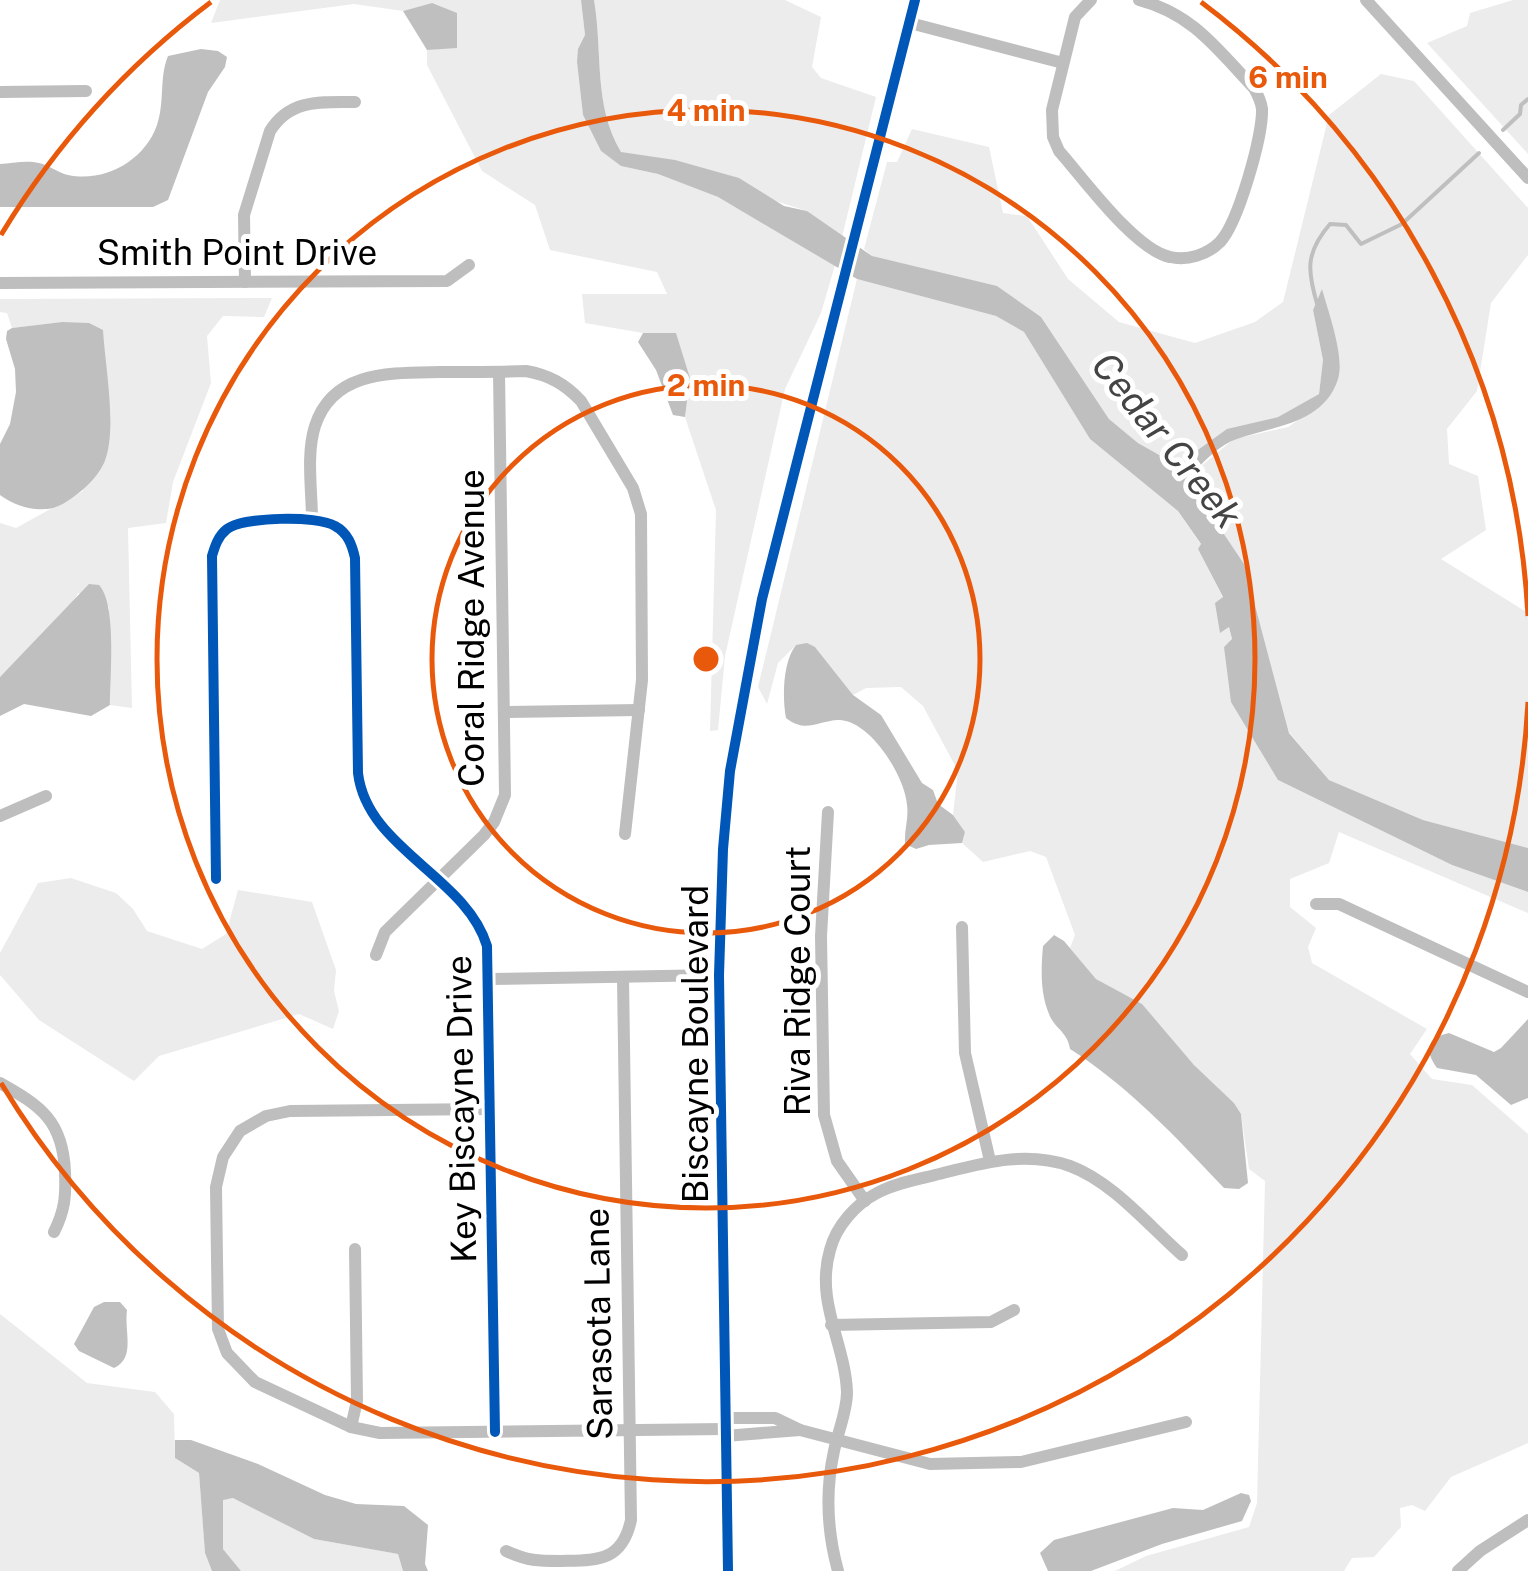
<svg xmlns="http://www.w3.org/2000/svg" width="1528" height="1571" font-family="'Public Sans',sans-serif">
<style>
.green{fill:#ececec}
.water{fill:#bfbfbf}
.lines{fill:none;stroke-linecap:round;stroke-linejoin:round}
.stream{stroke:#bfbfbf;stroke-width:4}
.minor{stroke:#bebebe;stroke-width:12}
.cycleway-casing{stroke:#fff;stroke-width:16}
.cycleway{stroke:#0057b8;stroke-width:10}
.ring{fill:none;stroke:#e8590c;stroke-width:5}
.labels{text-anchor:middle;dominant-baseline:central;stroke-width:10;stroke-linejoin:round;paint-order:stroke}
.street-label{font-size:35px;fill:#000;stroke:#fff}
.water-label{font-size:38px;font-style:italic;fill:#444;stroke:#fff}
.centre{fill:#e8590c;stroke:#fff;stroke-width:5}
.ring-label{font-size:30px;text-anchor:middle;font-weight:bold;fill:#e8590c;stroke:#fff;stroke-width:10;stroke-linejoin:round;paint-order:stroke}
</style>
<rect width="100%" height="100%" fill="#fff"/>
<g class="green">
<path d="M220 0H581L585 35 577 62 583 115 601 151 621 166 658 174 718 197 835 265 821 313 785 389 725 656 718 730 710 731 716 510 685 417 690 378 676 334 643 333 585 323 582 294H667L657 272 550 250 535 205 482 171 427 65V50L457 47 432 3 403 11 354 4 211 23Z"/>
<path d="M594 0H785L821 17 812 67 821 78 876 97 842 237 807 211 621 152C593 105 603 52 594 0Z"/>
<path d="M1513 0H1528V154L1427 43 1467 26 1470 13Z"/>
<path d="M1381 74 1414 81 1528 208V255L1491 303 1477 391 1447 429 1449 464 1478 476 1486 530 1441 559 1528 613V848L1423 820 1329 780 1289 732 1244 565 1193 488 1195 471 1234 439 1288 427 1324 403 1322 290 1313 310 1323 360 1319 394 1278 417 1227 430 1177 465 1138 443 1109 419 1041 317 872 256 864 249 887 162H897L912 129 989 147 1003 213 1027 216 1068 279 1119 322 1195 343 1255 322 1283 302 1329 115Z"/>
<path d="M857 279 996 316 1024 332 1090 439 1178 511 1201 545 1198 549 1223 598 1221 632 1229 627 1232 640 1224 647 1278 780 1452 865 1528 892V913L1339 832 1329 863 1290 879V907L1316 928 1308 947 1312 963 1427 1029 1410 1054 1432 1079 1472 1085 1528 1134V1443L1451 1477 1425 1511 1412 1505 1400 1508 1401 1527 1374 1557 1352 1558 1344 1571H1115L1146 1556 1249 1527 1257 1503 1265 1181 1249 1169 1241 1114 1234 1103 1194 1065 1142 1005 1096 979 1070 948 1075 935 1046 857 1030 851 983 862 962 843 965 832 953 815 958 771 923 706 901 687 866 688 853 695 815 647 796 645 778 663 767 704 758 687Z"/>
<path d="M272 298 264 317 223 316 207 336 211 383 173 482 166 523 128 528 132 708 110 705 109 607 78 593 72 605 0 677V523L16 528 83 491 62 322 12 328 7 313 0 312V299Z"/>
<path d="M71 878 116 893 133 909 147 931 202 949 226 934 238 890 312 902 336 970 334 991 339 1011 333 1029 299 1014 159 1056 134 1081 39 1020 0 975V953L38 883Z"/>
<path d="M0 1314 87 1383 155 1392 174 1414 175 1458 199 1473 205 1553 212 1571H0Z"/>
<path d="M234 1498 314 1539 398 1554 403 1571H241L223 1549V1499Z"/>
</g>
<g class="water">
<path d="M581 0H594C603 52 593 105 621 152L675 160 739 178 784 206 807 211 872 256 997 286 1041 317 1109 419 1138 443 1177 465 1227 429 1278 417 1319 394 1323 360 1313 310 1322 289C1328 311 1345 357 1338 379 1324 424 1273 426 1237 439 1221 444 1206 459 1195 471L1193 488 1244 564 1289 733 1329 780 1423 820 1528 848V892L1452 865 1278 780 1231 702 1224 647 1232 639 1229 627 1220 633 1215 603 1223 597 1198 549 1201 544 1178 511 1090 439 1024 332 996 316 857 279 718 197 658 174 621 166 601 151 583 115 577 62 578 49 585 35Z"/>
<path d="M432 3 457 13V48L427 50 403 11Z"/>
<path d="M201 49 218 51 227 57 225 67 208 92 168 200 153 207H0V164C12 163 27 160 39 163 49 165 58 173 68 175 105 183 145 160 157 125 165 102 159 78 168 56Z"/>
<path d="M62 322 89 323 103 330C105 366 118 431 104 463 96 480 80 493 66 502 45 516 18 508 0 495V444L10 424 16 392 15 369 6 339 7 331 12 328Z"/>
<path d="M643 333H676L690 378 685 417 673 415 656 370 638 342Z"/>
<path d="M89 584 99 585C117 604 110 678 110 705L91 716 24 704 0 716V677Z"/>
<path d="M807 643 815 647 853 695 881 715 922 783 933 790 938 804 953 815 965 832 962 843 929 845 916 849 905 844C904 830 909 818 907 805 905 776 869 718 837 720 816 722 805 733 786 718 782 697 783 661 796 645Z"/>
<path d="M1054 935 1064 941 1096 979 1142 1004 1194 1065 1234 1103 1241 1114 1248 1183 1239 1189 1224 1188C1176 1137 1128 1086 1070 1049 1068 1032 1054 1028 1049 1014 1040 992 1041 969 1043 946Z"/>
<path d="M1528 1019V1098L1511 1105 1476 1075 1437 1068C1425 1051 1425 1038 1449 1033L1494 1052 1501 1048Z"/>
<path d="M104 1302H120L127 1310C124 1332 136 1358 114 1368L79 1351 74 1344 94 1307Z"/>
<path d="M191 1440 258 1464 325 1495 356 1504 404 1506 428 1525 425 1564 428 1571H403L398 1554 314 1539 233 1498 223 1500V1549L241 1571H212L205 1553 199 1473 175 1458V1440Z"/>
<path d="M1241 1493 1249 1495 1251 1501 1242 1521 1162 1544 1091 1571H1048L1040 1553 1054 1540 1173 1508 1203 1510Z"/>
</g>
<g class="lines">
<g class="stream">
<path d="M1503 130 1520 114 1521 105 1528 99"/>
<path d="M1318 307C1307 271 1305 253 1330 224L1346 225 1361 244 1402 224 1479 153"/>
</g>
<g class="minor">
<path d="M1091 0 1075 17 1052 110 1053 137 1059 151C1083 178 1135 250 1170 257 1187 261 1207 255 1220 242 1238 223 1263 136 1262 109 1261 101 1258 95 1254 88 1217 49 1193 14 1139 0"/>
<path d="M1366 0 1528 178"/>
<path d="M910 23 1063 63"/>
<path d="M0 92 86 91"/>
<path d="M245 282 244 215 270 131C290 99 320 102 355 102"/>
<path d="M0 283 447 281 469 265"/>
<path d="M312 520C312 491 306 454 315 426 333 370 391 373 440 372 468 372 497 372 526 371 549 375 565 384 581 401L633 488 641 514 642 680 625 834"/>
<path d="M505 712 639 710"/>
<path d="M828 812 821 936 824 1115 837 1161 865 1201"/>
<path d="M0 816 46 796"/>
<path d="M216 879 212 556C215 546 218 536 227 529 243 517 317 515 335 526 348 533 352 545 355 558L358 773C367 849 466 876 487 946L495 1432"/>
<path d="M1316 904H1339L1528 992"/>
<path d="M962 927 965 1053 990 1161"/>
<path d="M376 955 385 932 484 835 494 822 505 795 499 372"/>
<path d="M489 979 719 975"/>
<path d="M0 1083C41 1106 63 1121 65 1172 66 1196 65 1210 54 1232"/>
<path d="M489 1109 290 1111 266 1116 240 1131 223 1157 216 1187 218 1329 227 1353 255 1382 351 1427 380 1433 725 1429"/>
<path d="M831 1325 991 1322 1014 1310"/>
<path d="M725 1418H775L800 1430 930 1464 1021 1462 1186 1422"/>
<path d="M351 1427 357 1401 355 1249"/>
<path d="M725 1436 800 1430"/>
<path d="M506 1551C528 1561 538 1561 561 1561 597 1560 622 1562 631 1520L623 978"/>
<path d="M728 1571 719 975 723 849 730 771 762 599 915 0"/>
<path d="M838 1571C827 1531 825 1492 834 1451 838 1431 847 1412 847 1392 845 1343 815 1302 830 1250 836 1226 856 1204 877 1193 895 1183 916 1180 935 1175 980 1164 1024 1150 1070 1166 1113 1182 1148 1225 1182 1255"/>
<path d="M1458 1571 1480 1551 1528 1520"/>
</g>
<g class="cycleway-casing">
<g id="cycleway">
<path d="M216 879 212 556C215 546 218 536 227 529 243 517 317 515 335 526 348 533 352 545 355 558L358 773C367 849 466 876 487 946L495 1432"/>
<path d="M728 1571 719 975 723 849 730 771 762 599 915 0"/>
</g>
</g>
<use href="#cycleway" class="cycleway"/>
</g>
<g class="ring">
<circle cx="706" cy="659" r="274"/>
<circle cx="706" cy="659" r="549"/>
<path d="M1528 702A823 823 0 0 1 1 1083M1 235A823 823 0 0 1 211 2M1201 2A823 823 0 0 1 1528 616"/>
</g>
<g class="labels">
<g class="street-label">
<text x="237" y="252">Smith Point Drive</text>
<text transform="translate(471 628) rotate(-90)">Coral Ridge Avenue</text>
<text transform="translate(797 981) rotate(-90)">Riva Ridge Court</text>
<text transform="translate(695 1044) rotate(-90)">Biscayne Boulevard</text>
<text transform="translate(461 1109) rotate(-91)">Key Biscayne Drive</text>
<text transform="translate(598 1324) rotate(-91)">Sarasota Lane</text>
</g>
<g class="water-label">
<text transform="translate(1167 440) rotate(51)">Cedar Creek</text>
</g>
</g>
<circle cx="706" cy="659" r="15" class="centre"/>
<g class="ring-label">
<text x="1288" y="88">6 min</text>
<text x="706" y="121">4 min</text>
<text x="706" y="396">2 min</text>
</g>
</svg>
